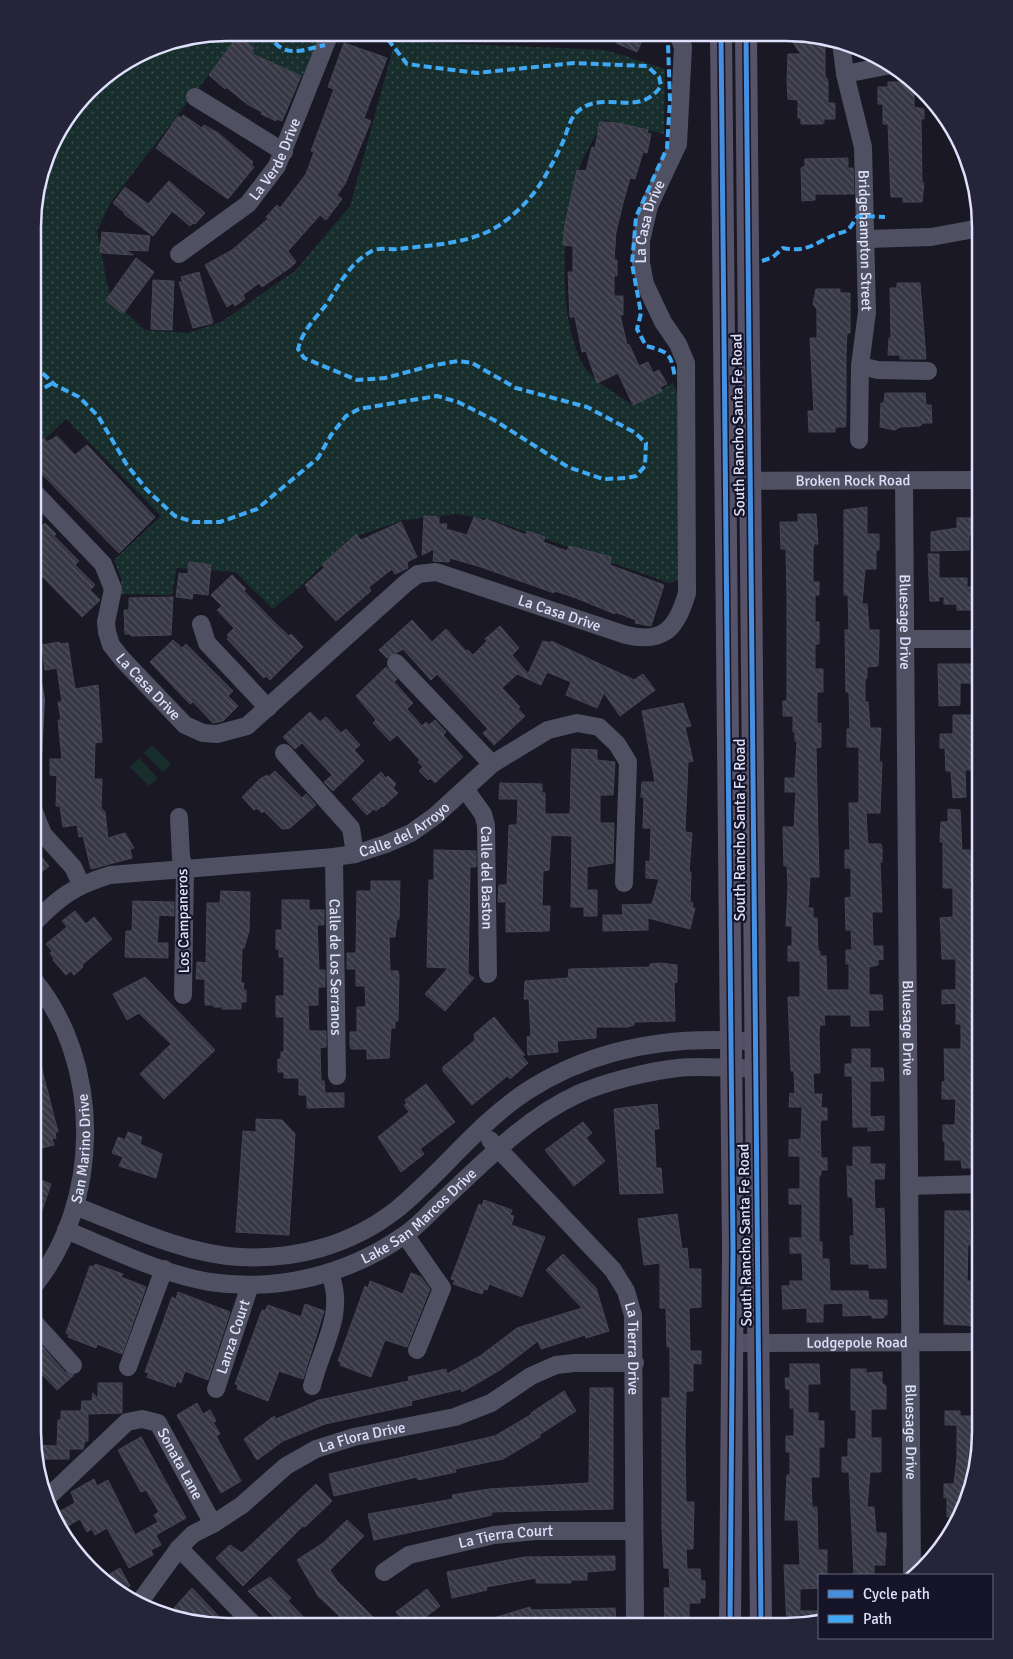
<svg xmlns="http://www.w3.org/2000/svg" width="1013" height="1659" font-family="Signika,sans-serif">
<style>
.grass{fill:url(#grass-dots)}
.pitch{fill:#182e2c}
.building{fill:url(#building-back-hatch);stroke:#454555}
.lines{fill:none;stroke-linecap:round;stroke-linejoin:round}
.minor{stroke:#4f5162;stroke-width:18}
.major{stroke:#565268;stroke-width:22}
.quiet{stroke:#3fa9f5;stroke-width:4;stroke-dasharray:8 4;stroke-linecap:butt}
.cycleway-casing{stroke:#151428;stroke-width:8}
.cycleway{stroke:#468fdf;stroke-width:5}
.labels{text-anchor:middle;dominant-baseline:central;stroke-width:4.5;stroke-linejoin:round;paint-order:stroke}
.street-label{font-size:15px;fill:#dfe0fb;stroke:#151428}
.rim{fill:none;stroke:#dfe0fb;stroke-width:2.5}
</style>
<defs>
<pattern id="grass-dots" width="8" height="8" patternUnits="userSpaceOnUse" patternTransform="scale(1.25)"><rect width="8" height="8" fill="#182e2c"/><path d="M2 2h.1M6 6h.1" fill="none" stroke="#394c4c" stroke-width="1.8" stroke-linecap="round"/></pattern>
<pattern id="building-back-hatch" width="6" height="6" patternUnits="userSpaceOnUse" patternTransform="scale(1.25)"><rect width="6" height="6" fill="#383745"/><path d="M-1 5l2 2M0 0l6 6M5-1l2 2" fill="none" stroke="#545461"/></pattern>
</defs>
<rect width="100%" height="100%" fill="#191824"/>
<path class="grass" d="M227 33H326L305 78 266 62 234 42 110 203 97 231 110 298 145 330 188 333 221 322 295 271 350 206 395 41 606 50 665 69 664 134 604 120C595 138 582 157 577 175 562 225 555 330 589 373 598 384 621 396 632 405L673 383 682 405 680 580 669 583 492 520 456 514 404 520 349 539 304 583 273 609 235 572 177 568 172 595 121 594V578L114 560 161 516 66 419 34 449V202L53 141 99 81 153 47Z"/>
<g class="pitch">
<path d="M152 745 171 764 163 772 144 753Z"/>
<path d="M139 758 158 778 149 786 130 767Z"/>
</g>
<g class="building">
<path d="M621 34H645L637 52 616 43Z"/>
<path d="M787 34H811L825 38V78H827L828 82V103H835V119H824V123L822 124H801V118H798V100L788 99 787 80 788 54H801Z"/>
<path d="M238 36 254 48 250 53 301 76 282 121 277 119 276 121 261 114 262 112 247 104 226 87 225 89 209 75Z"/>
<path d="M344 43 387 58 364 118 371 121 345 184 337 195 342 199 326 220 320 215 288 251 296 262 291 267 262 287 259 283 243 295 245 299 235 306 233 303 227 307 205 265 232 250 268 219 266 217 277 205 280 208 306 174 314 152 311 151 314 143 334 89 328 87Z"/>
<path d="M888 82H914V107L924 109V119H921L922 183H924L922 202H903V197H891L888 124H883V104H878V87H888Z"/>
<path d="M183 115 202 128 204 125 218 133 253 162 251 165 254 167 228 199 156 148 178 116 181 118Z"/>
<path d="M600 122 617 123 648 130 647 133 651 134 647 153 643 152 635 179 630 178 623 203 616 232 614 260H617V276H614V296H623V315H620L627 345 629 344 639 366 648 362 653 373 659 370 667 384 660 387 662 391 633 405 618 373 597 383 586 351 582 352 575 317H570L568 272H573V246L563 245 565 225 577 170 586 171 592 147 595 148Z"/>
<path d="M848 158V168H853L854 194H815V200L802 201 801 168 805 166V159Z"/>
<path d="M169 181 205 213 195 224 193 223 190 226 172 211 153 236 124 214 125 213 113 203 125 187 148 204Z"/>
<path d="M102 232 150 236 148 251 126 250 133 255 103 253 100 252Z"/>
<path d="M136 258 154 272 123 314 106 300Z"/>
<path d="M199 272 213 323 193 328 179 282H183L181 277Z"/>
<path d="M153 280 174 281 172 330 151 329Z"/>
<path d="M897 283H920L926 359H900V355H888L889 338H891L890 288H897Z"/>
<path d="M816 289H840V293H850V333H847L846 354V422L845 427H835V432H809L808 411H814L810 338H817V309L813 304Z"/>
<path d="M885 393H925L926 405H931L932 423H923L920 426 900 427 895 430 880 427 881 403H884Z"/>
<path d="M57 436 75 455 87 445 155 517 119 553 34 466V448L44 438 47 442Z"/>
<path d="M867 507V534H879V550H876V569H865L862 604H867L869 630H879V645L878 666 867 667V678L865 679V702H868L870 728H881L879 762H882L880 813H866L867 832 868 844H881L882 848V862H880L882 912H872L873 946H883V960L878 959V965L869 967V995H882L883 1010H868L869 1026H851V1015H824L825 1025H820L819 1033 820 1073H813L814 1094H822L821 1108H827V1120H821L820 1126 821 1158H827V1170H821V1175H819V1242H822V1259H829L830 1291H868L869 1300H887V1315H884V1318H872V1315L843 1316V1303L823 1304V1322H807V1308L783 1309 782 1286H790V1281H803L802 1253H790V1238H802V1204H789V1189H800V1156H789V1140L801 1139 802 1107H789L790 1093 795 1094 794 1071H791L788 997H800V961H788V946H792V926H786L788 888 787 866H784L783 827H794L796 792H785V778H795L797 741H795V732H793V716H783V701H787V597L786 549H781L780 522H798V514H816L818 544H814L813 548V582H819V595H815V622H819V644H815V669H823V692H817V724L821 723V747L816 748 819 877H810L808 908H813V918H817L818 951H820V956H826L827 990H849V964H846V950H852L851 930H846L845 898 851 897V868H845V850H850L849 803H859V747H847V729H850L849 692H846L845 630H849L848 595H844V510Z"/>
<path d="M424 516 439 517V524H447L446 529 467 535 474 517 485 521 486 519 526 535 527 531 545 537 543 542 567 551 569 546 611 557 610 565 664 585 651 626 635 623 636 620 615 612V614L576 598 555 591 554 593 481 567 450 558 449 562 433 561 434 549 422 555Z"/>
<path d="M957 518H973V535H969V550L931 551V532L957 528Z"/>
<path d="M34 520 41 527 45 523 56 534 54 536 79 561 75 565 95 585 90 590 100 600 82 617 34 568Z"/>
<path d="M401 522 417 557 407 562 408 568 395 574 392 569 369 587 371 591 336 621 307 590 308 589 305 585 325 567 322 565 356 534 361 540Z"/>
<path d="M928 554H939V578H967V587H980V604L972 605V610H957V604H944V597H939V601H930Z"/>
<path d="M189 562 211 565 208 595 193 593 192 599 176 597 179 573 188 574Z"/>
<path d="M232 575 246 589 244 591 276 624 289 636 291 634 303 647 270 680 266 676 264 678 227 639 229 637 227 635 234 628 217 610 222 606 211 595Z"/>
<path d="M173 597 171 635 131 636V634H125L124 610H129V598Z"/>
<path d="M412 620 432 642 446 629 466 651 468 650 473 655 487 641 485 639 500 626 519 648 512 655 528 674 543 641 550 643 551 641 634 680 643 674 655 690 620 716 604 693 597 708 566 695 571 682 547 672 541 685 517 674 502 688 520 707 518 709 525 716 494 745 483 733 488 729 437 674 431 680 403 649 387 658 379 650Z"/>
<path d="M173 640 182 648 186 644 233 691 228 696 238 706 223 721 213 723 193 702 190 704 150 662Z"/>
<path d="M59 642 60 644 68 643 75 689 98 685 102 742 95 743 94 779H102L101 808 105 812 108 838 125 833 134 848 130 849 132 858 91 869 83 836 79 837 77 825 63 827 60 806H56L57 776 50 775V759H62L58 720H61L58 702H62L57 668 45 670 42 645Z"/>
<path d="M938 664H979V683H960V705L939 706Z"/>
<path d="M386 667 397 679 394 682 413 703 407 709 422 726 426 722 429 725 435 720 446 732 443 735 463 757 435 783 430 778 428 780 419 771 423 767 418 762 420 760 397 735 390 741 373 723 376 720 356 696Z"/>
<path d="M683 703 691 726 685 727 693 761 688 762 685 832 692 833 689 872H691L690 902 693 903 692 908H695L690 929 648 918V930L603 931V915H623L622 905 652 904 659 879 646 878V861L650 862 651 828H643L644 797H641L642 782H655L642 711Z"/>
<path d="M310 712 320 722 326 717 341 733 346 729 360 745 354 750 364 761 333 791 324 782 332 775 302 743 295 749 283 737Z"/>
<path d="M953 715H971V719L980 725 979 745H974L975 770H965L966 797 953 798 951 771H946L945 748H940V734H953Z"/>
<path d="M572 749 597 750V760L615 762 613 795H600V823H614L613 863 587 867V890H597V916H584V907H571L572 836 551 835 549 870 543 871 542 906H550L549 931 506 932V902H498L499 885H507L509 825H517L518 799H499L500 783 542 784V793H545V814H570Z"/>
<path d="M275 771 302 798 306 794 316 805 290 828 282 829 264 811 262 813 257 808 254 810 242 797 260 779 267 775 268 777Z"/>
<path d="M381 772 386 778 388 776 396 784 393 788 398 793 383 807 382 806 376 811 374 809 367 815 352 799Z"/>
<path d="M948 809 960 810 962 850H970V857H978L979 869H975V882H969L973 901H977L980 993 977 1102H971V1124H976V1148H980V1168H962L961 1160H945V1141H943V1125H955L956 1099H942V1082L945 1081 944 1049H961V1024H956V1003L942 1004V990H956V959H942L941 934 940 918 953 917V888H943V842H940L941 822H948Z"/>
<path d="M33 847 49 866 33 879Z"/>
<path d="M434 850 476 851V867H470L469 924 468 974 474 978 445 1011 425 994 448 968 427 967 429 880H434Z"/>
<path d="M371 881H400L399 919H397L395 937H389L390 971H398L399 976 398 1021H395V1028H391L389 1058 367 1059V1049H351L350 1045V1032H357V1007H366L365 986H356V969H347V953H356L357 891H371Z"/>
<path d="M221 891 250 892 249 931 244 948H242L241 983H244L243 990H246V1002H241V1009H222V1007H214V1005H205V979H196L197 962 206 963 207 903H220Z"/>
<path d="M282 900H309V910H324V925H317L319 970H325V987H318V1005H308L309 1031H326V1047L320 1048 321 1081H324L325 1093H344V1107L307 1108V1095H299V1078H284V1072H278V1059H281V1052H284V1017H276V996H284V957H279V949H276V930H282Z"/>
<path d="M133 901 174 902V916L159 915 157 943H168V958L125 957 126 931H132Z"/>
<path d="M75 911 86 924 94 917 112 939 82 965 83 967 74 975 71 971 66 975 53 960 54 959 50 953 52 951 46 944 67 927 62 921Z"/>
<path d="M660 963 677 965V982L674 983 675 1021 634 1022V1025L628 1027H596V1038L557 1041 558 1052 528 1055 527 1037 531 1036 529 999H524L525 981 568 978 569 969 650 967V964Z"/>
<path d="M145 977 215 1050 164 1099 140 1074 171 1044 139 1013 127 1020 113 994Z"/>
<path d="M494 1017 525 1055H521L528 1063 510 1079 507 1076 472 1105 443 1071V1067L475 1040 474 1034Z"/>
<path d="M33 1046H36L58 1132H55L56 1138 52 1139 54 1145 33 1150Z"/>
<path d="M852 1049H870V1068H883L884 1081H870V1117L884 1116V1130L868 1131V1127H853L852 1076H845V1064H852Z"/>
<path d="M426 1084 455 1122 420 1149 424 1154 401 1172 378 1137 409 1112 404 1105 407 1103 405 1100Z"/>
<path d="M657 1104 659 1129H654L656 1168H661L663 1193 620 1194 614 1109Z"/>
<path d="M256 1119 282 1120 295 1134 289 1235 236 1232 243 1131 256 1132Z"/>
<path d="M583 1122 592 1133 586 1138 605 1161 574 1186 545 1150Z"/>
<path d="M128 1132 142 1137 140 1144 162 1154 156 1178 119 1166 123 1157 112 1153 118 1137 125 1140Z"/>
<path d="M853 1147H870V1164H885L884 1179H874L875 1209 884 1208 886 1268H869V1264H851L850 1236H854L853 1200 852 1197H848L847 1166 853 1167Z"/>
<path d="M33 1177 51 1184 34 1234H33Z"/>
<path d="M484 1200 512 1210 510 1215 514 1216 511 1225 545 1237 522 1297 489 1284 487 1290 484 1289 482 1294 453 1284 455 1280 451 1279 479 1204 482 1206Z"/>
<path d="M945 1211H969L970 1245H968L967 1281H970V1293H980V1326L944 1324Z"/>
<path d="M677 1214 682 1249 687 1248 689 1269H701V1307L689 1308 690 1351H701V1364L693 1363V1391H686L685 1443 686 1502H694L693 1549H686L687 1569H700L701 1581H705V1598H700V1603H689V1626H665L664 1588H670L669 1568H664L662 1528V1398H670V1347H667L666 1308H660V1263L644 1265 638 1219Z"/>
<path d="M563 1254 596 1288 609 1331 586 1338 585 1335 541 1349 538 1341 500 1370 462 1392 461 1389 411 1401 412 1405 325 1424 283 1441 257 1460 244 1439 274 1416 276 1419 319 1400 409 1381 408 1377 446 1369 447 1374 480 1356 517 1328 582 1308 546 1270Z"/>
<path d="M95 1264 123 1274 121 1277 146 1287 122 1354 97 1344 96 1348 68 1337 69 1334 66 1333 90 1266 94 1267Z"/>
<path d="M411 1273 421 1277 430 1289 407 1347 385 1340 371 1377 340 1365 341 1362 338 1361 365 1286 368 1288 370 1281 403 1294Z"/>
<path d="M178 1292 230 1312 208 1380 185 1371 181 1383 177 1381 175 1387 147 1377 149 1373 145 1372 172 1297 176 1299Z"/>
<path d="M305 1304 324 1311 303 1379 279 1371 268 1401 237 1389 238 1385 235 1384 262 1310 265 1311 268 1305 301 1317Z"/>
<path d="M33 1336 65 1372 74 1375 57 1390 33 1365Z"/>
<path d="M790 1364H819L820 1384H808V1413H818V1421H824V1447H819V1477H811L812 1507H817L818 1550H827V1575H819V1588L800 1589V1611H819V1620L787 1626 784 1565H800L798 1520H785L787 1475H790V1452H786V1436H794V1408H790V1389H786L785 1378H790Z"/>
<path d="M851 1369H866V1373L882 1372V1383L886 1386V1409H871V1438H881V1472H870L867 1507H874L876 1533H886V1548H885V1565H874V1575H854L849 1472H842V1457H848V1439H856V1410H851Z"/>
<path d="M98 1383H122V1413L88 1414V1441H85L83 1449H69V1459H38L35 1445 57 1446 58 1420H61V1411H81L82 1401H92L93 1393 98 1399Z"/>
<path d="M590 1388H613V1509L491 1512 492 1515 374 1540 368 1514 453 1499 452 1495 489 1489 589 1483Z"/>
<path d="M564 1391 576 1411 539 1435 540 1437 503 1459 455 1469 456 1472 418 1480 417 1477 334 1496 329 1474 495 1436 532 1414 531 1413Z"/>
<path d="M197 1403 203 1414 210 1410 216 1421 213 1422 220 1434 216 1436 241 1481 221 1493 177 1415Z"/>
<path d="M945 1411H960V1416H976V1451L968 1452V1483H972L970 1495 958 1516 947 1517V1497L944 1498V1484H954L957 1457V1425H945Z"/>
<path d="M141 1437 186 1518 156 1535 161 1545 151 1550 153 1555 129 1568 107 1528 95 1535 92 1529 87 1532 80 1519 61 1530 53 1515 75 1503 71 1492 94 1479 97 1486 108 1480 135 1535 158 1522 154 1515 159 1512 146 1490 141 1492 118 1450Z"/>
<path d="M316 1484 332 1501 305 1527 303 1526 243 1586 216 1558 230 1545 242 1553Z"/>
<path d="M347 1520 364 1536 330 1570 337 1581 381 1625H349L318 1596 297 1560 323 1543Z"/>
<path d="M615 1556V1570L587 1572V1580H571V1583H536V1578L486 1587 487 1590 452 1598 447 1572 524 1557Z"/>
<path d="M120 1568 130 1586 119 1592 101 1579Z"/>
<path d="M270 1577 291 1598 288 1601 311 1625H282L248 1591Z"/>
<path d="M192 1588 227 1625H202L183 1620 173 1609Z"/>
<path d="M427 1589 440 1606 415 1625H407L396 1612Z"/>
<path d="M530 1607 531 1610 615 1608 616 1626H477V1623Z"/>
</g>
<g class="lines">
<g class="minor">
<path id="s1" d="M841 42 845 74 863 147 867 312 860 366 859 440"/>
<path d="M845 74 891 65"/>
<path d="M195 97 284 152"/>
<path d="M867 239 931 237 980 228"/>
<path id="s2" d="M179 254 248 204 277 166 330 33"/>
<path d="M860 366 878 370 928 371"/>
<path id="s3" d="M904 480 912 1575"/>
<path id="s4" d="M727 481 980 480"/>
<path id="s5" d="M34 492 103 564 113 589 106 622 107 632 111 645 123 660 185 725 203 733 217 734 247 726 406 583 418 574 436 572 626 635C664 644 677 628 687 593L686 363 678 344 663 322 645 284 641 263V241L649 206 678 144 683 47 678 34"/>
<path d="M201 624 207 643 268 708"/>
<path d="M905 639H980"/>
<path d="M396 663 492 764"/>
<path d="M284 753 351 828 355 854"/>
<path d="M33 759 36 700 33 682"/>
<path id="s6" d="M465 789 483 814 486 825 488 974"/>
<path d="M33 809 43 834 73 867 81 884"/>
<path d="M179 817 181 858 185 868 183 995"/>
<path id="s7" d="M334 857 337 1076"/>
<path id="s8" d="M33 924C59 897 74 886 110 875L334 857 355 854 386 844 411 833 435 816 492 764 548 730 577 723 599 727 617 744 628 762 624 883"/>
<path id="s9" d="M490 1140 613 1270 626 1291 633 1315 635 1626"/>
<path d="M909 1186 980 1184"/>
<path d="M75 1206C127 1226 184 1254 240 1257 296 1260 351 1245 396 1210 442 1173 477 1124 527 1091 592 1049 668 1036 744 1041"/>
<path id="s10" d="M66 1230C112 1249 161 1274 210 1282 278 1292 347 1275 403 1236 417 1227 428 1214 440 1203 483 1163 524 1119 578 1094 605 1082 649 1071 678 1068 703 1065 730 1069 755 1068"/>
<path d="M405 1235 442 1288 417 1350"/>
<path id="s11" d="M33 1287C102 1204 103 1062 33 979"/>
<path d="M33 1321 73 1365"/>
<path id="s12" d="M733 1343 980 1342"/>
<path d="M128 1367 164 1269"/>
<path d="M312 1386C321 1347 346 1314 330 1274"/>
<path id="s13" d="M216 1389 250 1285"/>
<path id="s14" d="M46 1499 127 1422 142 1419 158 1423 213 1524"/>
<path d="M179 1548 254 1625"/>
<path id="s15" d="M384 1572 409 1555 494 1535 535 1531H634"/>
<path id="s16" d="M139 1603 179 1548 193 1534 213 1524 242 1505 286 1466 316 1449 354 1437 455 1417 491 1403 531 1376 556 1365 574 1363H635"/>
</g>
<g class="major">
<path d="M721 34 733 1249 730 1626"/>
<path d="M746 34 761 1626"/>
</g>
<g class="quiet">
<path d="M268 33C282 59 300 51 325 45"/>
<path d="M664 34 668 44 670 100 667 148 636 217 632 264 641 313 637 329 646 346C670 352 671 354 675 378"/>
<path d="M762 261 773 257 783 248C807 253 815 243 834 235 838 233 842 233 846 231 850 229 854 221 858 216L885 217"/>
<path d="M34 365 55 385 79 397 98 416 127 465 147 490 175 516 193 522H220L257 509 318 458 331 435 346 416 359 409 394 403 437 396 458 402 494 420 568 467 603 479 627 478 636 476 645 466 646 443 634 432 587 407 516 388 472 363 458 361 430 366 385 378 357 380 304 358 298 349C304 327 315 320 328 302 339 284 352 261 372 251 379 247 390 250 398 249 431 245 473 244 501 224 533 201 545 179 562 144 566 136 569 120 576 113 602 87 638 120 661 86L659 77 647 66 574 63 477 73 407 64 383 33"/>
<path d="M34 393 53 383"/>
</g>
<g class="cycleway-casing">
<g id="cycleway">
<path d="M721 34 733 1249 730 1626"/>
<path d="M746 34 761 1626"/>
</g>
</g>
<use href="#cycleway" class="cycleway"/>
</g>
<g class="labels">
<g class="street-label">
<text stroke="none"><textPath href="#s2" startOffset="138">La Verde Drive</textPath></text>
<text stroke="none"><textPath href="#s5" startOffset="1274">La Casa Drive</textPath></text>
<text stroke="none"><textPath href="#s1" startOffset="201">Bridgehampton Street</textPath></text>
<text transform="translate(738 425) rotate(-91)">South Rancho Santa Fe Road</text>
<text stroke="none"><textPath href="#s4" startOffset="126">Broken Rock Road</textPath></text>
<text stroke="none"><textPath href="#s5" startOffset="735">La Casa Drive</textPath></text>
<text stroke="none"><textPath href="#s3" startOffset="142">Bluesage Drive</textPath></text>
<text stroke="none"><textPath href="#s5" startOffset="240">La Casa Drive</textPath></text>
<text stroke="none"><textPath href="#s8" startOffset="394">Calle del Arroyo</textPath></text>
<text transform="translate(740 830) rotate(-90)">South Rancho Santa Fe Road</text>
<text stroke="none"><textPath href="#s6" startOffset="95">Calle del Baston</textPath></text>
<text transform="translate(183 921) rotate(-91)">Los Campaneros</text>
<text stroke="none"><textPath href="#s7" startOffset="110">Calle de Los Serranos</textPath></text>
<text stroke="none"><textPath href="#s3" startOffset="548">Bluesage Drive</textPath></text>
<text stroke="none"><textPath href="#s11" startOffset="150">San Marino Drive</textPath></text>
<text stroke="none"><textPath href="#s10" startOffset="381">Lake San Marcos Drive</textPath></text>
<text transform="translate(745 1235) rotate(-91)">South Rancho Santa Fe Road</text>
<text stroke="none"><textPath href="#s13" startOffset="55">Lanza Court</textPath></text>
<text stroke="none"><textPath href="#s12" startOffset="124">Lodgepole Road</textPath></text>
<text stroke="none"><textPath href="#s9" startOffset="262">La Tierra Drive</textPath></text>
<text stroke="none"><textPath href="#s3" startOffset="952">Bluesage Drive</textPath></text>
<text stroke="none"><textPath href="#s16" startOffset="286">La Flora Drive</textPath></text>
<text stroke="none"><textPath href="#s14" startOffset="190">Sonata Lane</textPath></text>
<text stroke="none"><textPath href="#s15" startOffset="129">La Tierra Court</textPath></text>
</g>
</g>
<path d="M0 0H1013V1659H0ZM227 41H786A186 186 0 0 1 972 227V1432A186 186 0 0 1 786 1618H227A186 186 0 0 1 41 1432V227A186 186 0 0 1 227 41Z" fill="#252439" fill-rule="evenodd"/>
<path class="rim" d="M227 41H786A186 186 0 0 1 972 227V1432A186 186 0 0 1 786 1618H227A186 186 0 0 1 41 1432V227A186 186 0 0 1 227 41Z"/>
<rect x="818" y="1574" width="175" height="65" fill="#151428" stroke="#66667c"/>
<rect x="828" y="1590" width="25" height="8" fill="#468fdf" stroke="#66667c"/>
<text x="863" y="1599" font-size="15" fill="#dfe0fb">Cycle path</text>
<rect x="828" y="1615" width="25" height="8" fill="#3fa9f5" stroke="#66667c"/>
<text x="863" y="1624" font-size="15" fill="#dfe0fb">Path</text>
</svg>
